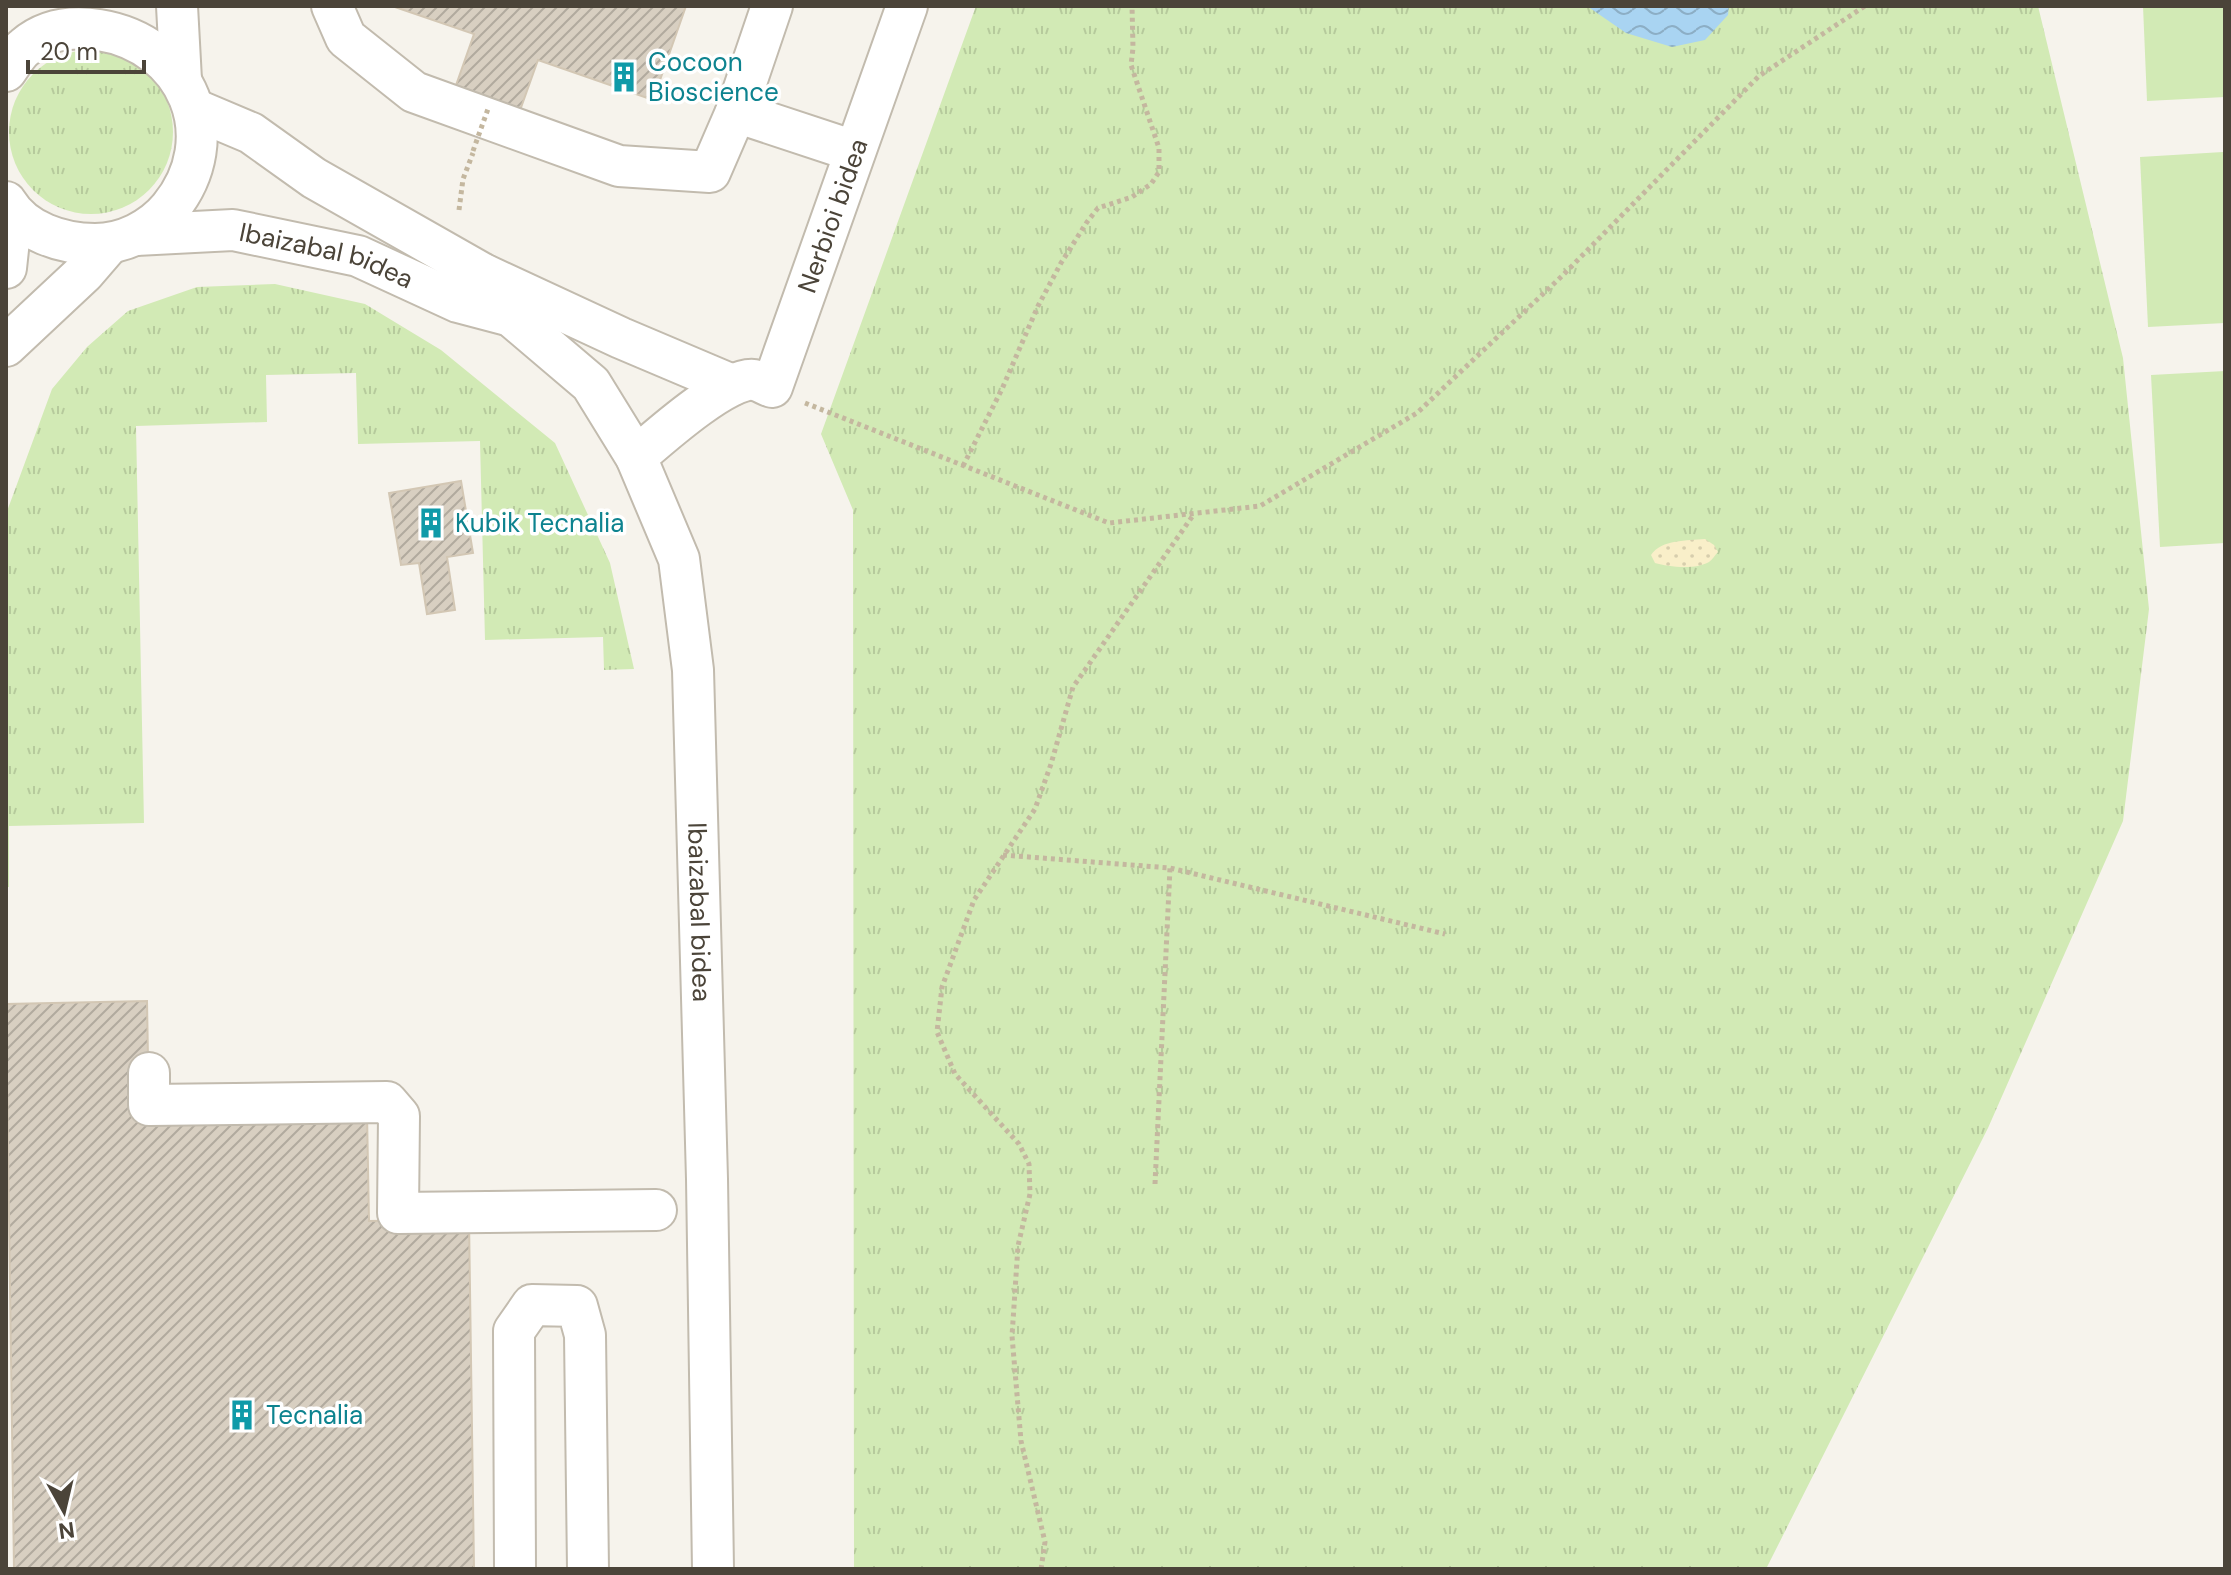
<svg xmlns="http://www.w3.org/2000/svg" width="2231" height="1575" font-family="'DM Sans',sans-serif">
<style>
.grass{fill:url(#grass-tufts)}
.sand{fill:url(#sand-dots)}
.pitch{fill:#d2eab5}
.water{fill:url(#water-waves)}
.building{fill:url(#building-hatch);stroke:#d3c7b4;stroke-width:2}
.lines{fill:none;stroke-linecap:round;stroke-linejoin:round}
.minor-casing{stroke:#c2bbae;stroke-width:44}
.path{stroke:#c4b79f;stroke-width:5;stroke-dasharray:4 4;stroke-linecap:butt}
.minor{stroke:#fff;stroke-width:40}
.path-bridge{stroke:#c4b79f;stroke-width:5;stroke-dasharray:4 4;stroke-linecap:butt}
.labels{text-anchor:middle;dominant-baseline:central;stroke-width:7;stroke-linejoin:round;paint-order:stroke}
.culture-label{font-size:26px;fill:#0d838f;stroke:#fff;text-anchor:start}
.street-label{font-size:26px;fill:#4b4439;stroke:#fff}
</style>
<defs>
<pattern id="grass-tufts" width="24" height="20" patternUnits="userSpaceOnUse" patternTransform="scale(2)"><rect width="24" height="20" fill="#d2eab5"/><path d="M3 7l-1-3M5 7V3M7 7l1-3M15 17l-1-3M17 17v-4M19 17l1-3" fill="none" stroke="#b6ca9c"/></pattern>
<pattern id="sand-dots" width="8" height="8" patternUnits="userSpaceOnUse" patternTransform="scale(2)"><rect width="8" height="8" fill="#f9efc9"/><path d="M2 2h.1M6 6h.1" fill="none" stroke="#d7cead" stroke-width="1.8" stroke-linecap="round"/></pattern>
<pattern id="water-waves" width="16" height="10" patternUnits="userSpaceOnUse" patternTransform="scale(2)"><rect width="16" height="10" fill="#a9d4f2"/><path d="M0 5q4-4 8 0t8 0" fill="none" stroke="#8caec5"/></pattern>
<pattern id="building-hatch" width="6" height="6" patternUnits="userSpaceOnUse" patternTransform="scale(2)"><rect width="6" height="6" fill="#d8cfc1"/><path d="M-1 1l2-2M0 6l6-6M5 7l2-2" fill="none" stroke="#b1aa9e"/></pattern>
</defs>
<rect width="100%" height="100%" fill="#f6f3ec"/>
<g class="grass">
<path d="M976 6H2038L2123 358 2149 609 2123 821 1988 1128 1766 1569H854L853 510 821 434Z"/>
<circle cx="91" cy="132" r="82"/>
<path d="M275 284 365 304 441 350 555 443 610 563 634 669 604 670 603 637 485 640 480 441 358 444 356 373 266 375 267 422 136 426 144 823 9 826V887H6V514L52 389 87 347 128 311 197 287Z"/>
</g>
<path class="sand" d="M1705 539 1714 545 1718 552C1715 555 1712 560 1709 562 1695 570 1669 567 1655 563L1651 555C1662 539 1687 541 1705 539Z"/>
<g class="pitch">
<path d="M2143 6H2225V97L2147 101Z"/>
<path d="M2223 152 2225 323 2148 327 2140 157Z"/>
<path d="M2225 371V543L2160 547 2151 375Z"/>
</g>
<path class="water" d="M1587 6H1729L1728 15 1705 40 1672 47 1626 33Z"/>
<g class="building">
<path d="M392 6H686L653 100 538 60 518 116 453 94 474 34Z"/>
<path d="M461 481 473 553 447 557 455 610 427 614 419 563 401 565 389 493Z"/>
<path d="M147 1001 149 1116 367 1113 369 1221 469 1219 474 1569H14L6 1004Z"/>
</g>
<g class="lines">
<g class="minor-casing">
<g id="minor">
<path d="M177 6 181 80"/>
<path d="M332 6 346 38 414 92 619 166 710 172 736 112 772 6"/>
<path d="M6 71C12 63 17 53 25 47 46 29 73 26 99 30 188 44 227 138 170 208 152 230 123 244 95 244 62 244 24 232 6 202"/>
<path d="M194 109 251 133 314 178 483 274 621 338 732 385"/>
<path d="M736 112 854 151"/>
<path id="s1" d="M136 235 233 230 358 256 458 302 511 316"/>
<path d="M6 268 12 212"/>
<path id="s2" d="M483 274 511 316 591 384 636 457 679 559 693 670 707 1179 713 1569"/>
<path d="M6 346 84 273 109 244"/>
<path id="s3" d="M636 457C657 439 727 376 754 380 760 381 766 385 772 387L907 6"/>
<path d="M149 1073V1105L387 1102 399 1116 398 1213 656 1210"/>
<path d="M515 1569 514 1331 532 1305 577 1306 585 1335 588 1569"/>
</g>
</g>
<g class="path">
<path d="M459 210 463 179 473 153"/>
<path d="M805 403 1109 523 1260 506 1417 413 1562 276 1759 76 1865 6"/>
<path d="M963 466 1002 389 1038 306 1061 263 1087 222 1098 208 1132 197 1151 184 1159 172V148L1131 65 1133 48 1132 6"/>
<path d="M1003 855 1170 868 1445 934"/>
<path d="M1155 1184 1170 868"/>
<path d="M1041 1569 1045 1542 1021 1441 1012 1336 1018 1246 1030 1194 1029 1164 1019 1144 955 1074 937 1032 942 987 974 900 1035 809 1051 764 1073 687 1194 514"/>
</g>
<use href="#minor" class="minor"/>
<path class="path-bridge" d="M473 151 489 106"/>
</g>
<defs>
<g id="building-bare" transform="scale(2.4)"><path d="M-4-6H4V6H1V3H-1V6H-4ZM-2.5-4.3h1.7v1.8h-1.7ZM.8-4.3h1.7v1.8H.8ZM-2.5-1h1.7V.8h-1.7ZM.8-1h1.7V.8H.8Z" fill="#0f9aa8" stroke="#fff" stroke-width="2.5" paint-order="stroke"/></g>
</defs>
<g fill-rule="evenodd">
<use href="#building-bare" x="624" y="77"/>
<use href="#building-bare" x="431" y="523"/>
<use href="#building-bare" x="242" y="1415"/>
</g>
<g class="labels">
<g class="culture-label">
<text x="648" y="62">Cocoon<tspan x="648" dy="30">Bioscience</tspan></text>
<text x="455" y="523">Kubik Tecnalia</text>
<text x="266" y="1415">Tecnalia</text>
</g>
<g class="street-label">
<text stroke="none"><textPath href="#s3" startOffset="344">Nerbioi bidea</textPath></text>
<text stroke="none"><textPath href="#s1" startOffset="194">Ibaizabal bidea</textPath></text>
<text stroke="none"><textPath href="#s2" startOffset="706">Ibaizabal bidea</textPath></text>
</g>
</g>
<rect width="2231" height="1575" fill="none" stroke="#4b4439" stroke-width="16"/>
<g transform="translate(64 1511) rotate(172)" stroke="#ffffff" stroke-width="6" paint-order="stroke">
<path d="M0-6L14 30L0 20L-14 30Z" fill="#4b4439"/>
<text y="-12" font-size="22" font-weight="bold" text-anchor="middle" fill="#4b4439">N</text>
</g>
<path d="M28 60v12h116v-12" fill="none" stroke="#4b4439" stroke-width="4"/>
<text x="40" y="60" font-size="24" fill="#4b4439" stroke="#ffffff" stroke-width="6" paint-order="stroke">20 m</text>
</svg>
